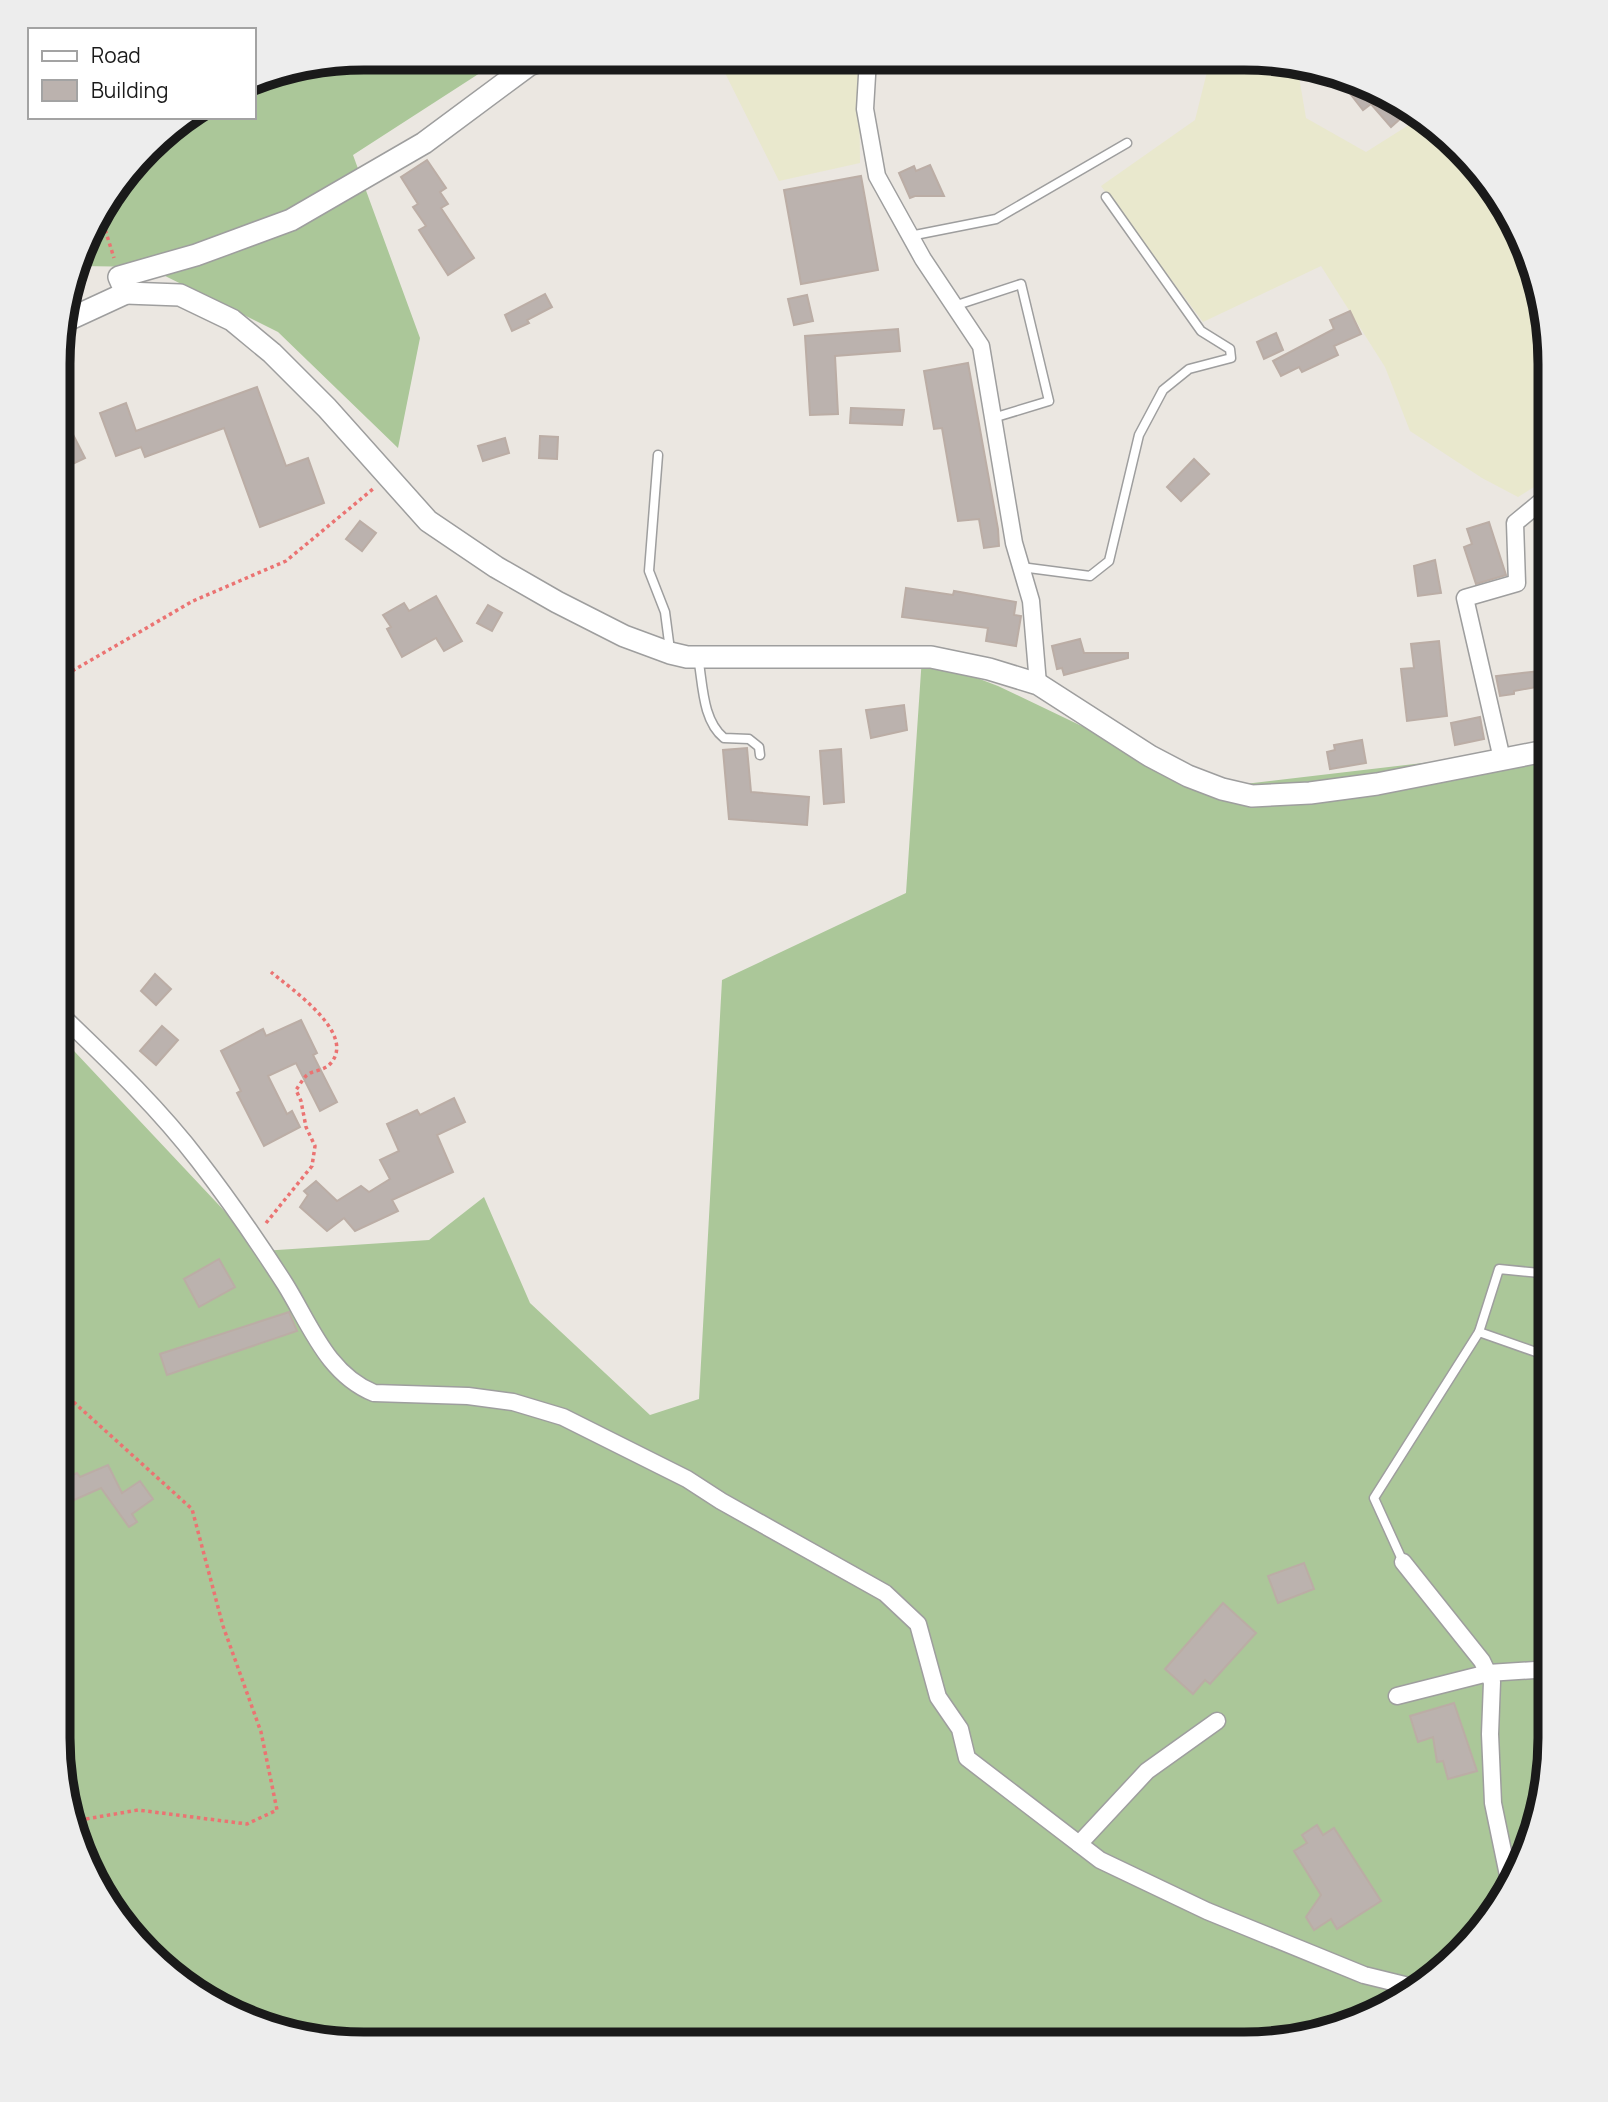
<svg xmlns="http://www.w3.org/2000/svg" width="1608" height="2102" font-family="Manrope,sans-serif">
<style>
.farmland{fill:#e9e8cd}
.forest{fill:#abc799}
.building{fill:#bbb2ae;stroke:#bbada5;stroke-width:2}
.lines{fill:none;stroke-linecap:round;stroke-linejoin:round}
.service-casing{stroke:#9e9e9e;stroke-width:11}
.minor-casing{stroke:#9e9e9e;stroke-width:19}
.tertiary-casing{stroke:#9e9e9e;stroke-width:24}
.path{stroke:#eb7372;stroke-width:3.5;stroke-dasharray:3.5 3.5;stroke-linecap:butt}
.service{stroke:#fff;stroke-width:8}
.minor{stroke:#fff;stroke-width:16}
.tertiary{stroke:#fff;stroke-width:21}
.rim{fill:none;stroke:#1a1a1a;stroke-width:9}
</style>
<rect width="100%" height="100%" fill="#ebe7e1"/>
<g class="farmland">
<path d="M718 59H890L859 74 860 163 779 181Z"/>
<path d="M1210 60H1285L1297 65 1306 118 1366 152 1423 116 1475 162 1519 228 1550 363V386L1536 398 1550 423V477L1518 497 1482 478 1410 431 1385 367 1321 266 1203 322 1101 186 1195 120Z"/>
</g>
<g class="forest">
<path d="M364 58H468L480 73 353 155 420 338 398 448 278 332 147 267 80 266 99 211 162 133 190 117H254V81L265 74Z"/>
<path d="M922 657 998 686 1211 788 1550 748V1759L1534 1837 1499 1908 1446 1968 1380 2013 1245 2044 324 2042 193 1992 134 1940 89 1874 58 1739 59 1035 262 1251 429 1240 484 1197 530 1303 650 1415 699 1399 722 980 906 893Z"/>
</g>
<g class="building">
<path d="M1341 82 1357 88 1412 108 1391 127 1371 104 1363 110Z"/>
<path d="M427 160 446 188 440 192 448 204 441 208 474 258 448 275 419 230 426 226 413 207 418 204 401 177Z"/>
<path d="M930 165 944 196H915L910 198 899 173 914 166 916 171Z"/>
<path d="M861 176 878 270 801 284 784 190Z"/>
<path d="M545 294 552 307 527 320 529 323 512 331 505 315Z"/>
<path d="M807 295 813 321 794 325 788 299Z"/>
<path d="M1350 311 1361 334 1334 346 1338 355 1302 372 1299 367 1281 376 1273 361 1334 329 1330 320Z"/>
<path d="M898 329 900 351 835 356 838 414 810 415 805 336Z"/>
<path d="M1276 333 1283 350 1264 359 1257 342Z"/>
<path d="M968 363 998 529 999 546 984 548 979 519 958 521 942 428 934 429 924 371Z"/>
<path d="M257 387 286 466 308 458 324 503 260 527 224 428 145 457 141 447 116 456 100 413 126 403 136 431Z"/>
<path d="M851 408 904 410 902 425 850 423Z"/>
<path d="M60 409 85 458 60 470Z"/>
<path d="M540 436 558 437 557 459 539 458Z"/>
<path d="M505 438 509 453 483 461 478 446Z"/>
<path d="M1194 459 1209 474 1181 501 1167 487Z"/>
<path d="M360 521 376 533 362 551 346 539Z"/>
<path d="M1489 522 1506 575 1476 584 1464 547 1472 544 1467 529Z"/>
<path d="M1435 560 1441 593 1418 596 1414 566Z"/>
<path d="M906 588 953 595 954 591 1016 602 1014 615 1021 616 1016 646 986 641 988 628 902 617Z"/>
<path d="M436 596 462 641 444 651 436 638 402 657 387 629 391 627 383 615 404 603 409 611Z"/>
<path d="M488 605 502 613 492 631 477 623Z"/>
<path d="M1080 639 1084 653H1128V658L1064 675 1062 668 1057 669 1052 646Z"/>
<path d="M1439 641 1447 716 1407 721 1401 669 1414 668 1411 644Z"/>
<path d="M1540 671 1542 686 1514 691V694L1500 696 1496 676Z"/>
<path d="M904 705 907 730 871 738 866 710Z"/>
<path d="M1480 717 1484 739 1455 745 1451 723Z"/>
<path d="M1362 740 1366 763 1330 769 1327 752 1335 750 1334 745Z"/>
<path d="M747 748 751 792 809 797 807 825 729 819 723 750Z"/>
<path d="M841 749 844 802 824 804 820 751Z"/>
<path d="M155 974 171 989 156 1005 141 991Z"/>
<path d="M301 1020 317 1053 313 1055 337 1102 320 1111 296 1063 268 1076 287 1114 292 1111 300 1127 264 1146 237 1093 241 1091 221 1051 263 1029 266 1036Z"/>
<path d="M162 1026 178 1040 156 1065 140 1051Z"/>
<path d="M454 1098 465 1122 437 1135 453 1172 392 1200 398 1211 355 1231 344 1218 327 1231 300 1207 308 1195 304 1191 316 1181 337 1201 361 1186 369 1192 390 1179 380 1160 399 1151 387 1124 417 1110 420 1115Z"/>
<path d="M219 1259 235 1287 199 1307 184 1279Z"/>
<path d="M289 1312 297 1331 167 1375 160 1354Z"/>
<path d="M108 1465 122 1493 140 1481 153 1499 132 1514 137 1522 129 1527 101 1488 72 1501 60 1481 77 1473 80 1477Z"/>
<path d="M1304 1563 1314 1589 1278 1603 1268 1576Z"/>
<path d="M1223 1603 1256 1633 1210 1684 1205 1680 1193 1694 1165 1669Z"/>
<path d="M1454 1703 1477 1771 1448 1779 1443 1761 1437 1762 1433 1737 1418 1742 1410 1716Z"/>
<path d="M1317 1825 1323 1835 1334 1828 1381 1901 1337 1929 1331 1919 1314 1930 1306 1917 1321 1895 1294 1851 1307 1843 1302 1835Z"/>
</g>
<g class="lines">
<g class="service-casing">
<g id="service">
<path d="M910 236 996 219 1127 143"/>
<path d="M954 306 1021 284 1049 401 993 418"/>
<path d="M658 455 649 571 665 612 670 650"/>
<path d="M1021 567 1090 576 1109 561 1139 435 1163 390 1189 369 1231 358 1230 349 1201 331 1106 197"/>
<path d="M698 657C703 684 702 720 724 738L749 739 759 747 760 755"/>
<path d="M1479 1332 1499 1269 1550 1274"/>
<path d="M1404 1564 1374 1498 1479 1332 1550 1357"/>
</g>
</g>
<g class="minor-casing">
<g id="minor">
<path d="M868 59 865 109 877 176 923 259 981 346 1014 543 1031 601 1038 684"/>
<path d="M1502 759 1465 598 1517 583 1515 523 1550 494"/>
<path d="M59 1013C108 1060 157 1106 199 1161 229 1200 258 1242 285 1284 310 1324 327 1374 374 1393L468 1396 513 1402 563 1417 687 1479 721 1501 885 1593 918 1624 938 1697 960 1729 967 1758 1100 1860 1207 1911 1364 1975 1417 1988"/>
<path d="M1403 1562 1482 1661 1492 1682 1490 1734 1493 1803 1510 1885"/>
<path d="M1397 1696 1488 1673 1550 1669"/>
<path d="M1079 1844 1147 1771 1217 1721"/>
</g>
</g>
<g class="tertiary-casing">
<g id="tertiary">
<path d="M126 293 180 295 232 320 272 353 327 408 428 521 496 567 557 602 624 636 670 653 687 657H931L989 669 1038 684 1150 756 1188 776 1222 789 1252 796 1310 793 1377 784 1550 750"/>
<path d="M61 323 126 293 119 277 196 255 291 220 424 143 529 65 549 58"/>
</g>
</g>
<g class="path">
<path d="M489 58 494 67"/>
<path d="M99 210 114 258"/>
<path d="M60 678 193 601 286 561 373 489"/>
<path d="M266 1223 312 1166 315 1146 306 1127 301 1101 296 1090C299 1086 302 1080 306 1076 312 1070 324 1071 330 1064 358 1034 291 989 271 972"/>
<path d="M58 1388 192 1509 223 1626 261 1732 277 1810 247 1824 138 1810 80 1820 79 1830"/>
</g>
<use href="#service" class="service"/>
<use href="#minor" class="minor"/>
<use href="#tertiary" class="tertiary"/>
</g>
<path d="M0 0H1608V2102H0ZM364 70H1244A294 294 0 0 1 1538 364V1738A294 294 0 0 1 1244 2032H364A294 294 0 0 1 70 1738V364A294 294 0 0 1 364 70Z" fill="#ededed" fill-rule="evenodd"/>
<path class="rim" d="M364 70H1244A294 294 0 0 1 1538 364V1738A294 294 0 0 1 1244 2032H364A294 294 0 0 1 70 1738V364A294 294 0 0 1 364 70Z"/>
<rect x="28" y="28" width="228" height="91" fill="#ffffff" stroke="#a3a3a3" stroke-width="2"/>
<rect x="42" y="51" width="35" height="10" fill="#ffffff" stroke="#a3a3a3" stroke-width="2"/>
<text x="91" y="63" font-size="21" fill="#1a1a1a">Road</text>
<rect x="42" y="80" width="35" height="21" fill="#bbb2ae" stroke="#a3a3a3" stroke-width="2"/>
<text x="91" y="98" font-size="21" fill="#1a1a1a">Building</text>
</svg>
